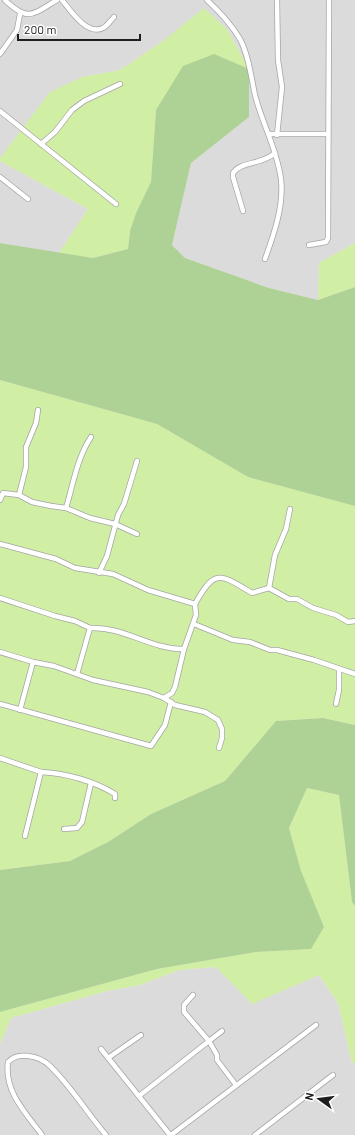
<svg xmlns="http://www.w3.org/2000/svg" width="355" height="1135" font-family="Barlow,sans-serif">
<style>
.residential{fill:#dcdbdb}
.grass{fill:#d1eea5}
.forest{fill:#aed295}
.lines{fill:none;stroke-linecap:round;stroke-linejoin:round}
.minor-casing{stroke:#a5a5a5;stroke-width:6}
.minor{stroke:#fff;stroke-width:4.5}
</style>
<rect width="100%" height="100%" fill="#f0eae3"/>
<g class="residential">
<path d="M0 0H355V243L319 263 318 300 269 288 185 258 172 245 191 163 249 117V69L227 29 163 41 120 70 82 77 0 158Z"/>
<path d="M0 161 88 209 59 253 0 243Z"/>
<path d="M216 967 252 1003 319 975 338 1003 352 1063H355V1135H0V1044L11 1018 107 991 140 985 179 970Z"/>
</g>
<g class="grass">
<path d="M204 8 227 29 249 69 156 110 151 183 136 213 130 231 128 249 93 258 59 253 88 209 0 161V158L50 92 82 77 120 70 163 41Z"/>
<path d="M355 243V287L318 300 319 263Z"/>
<path d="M0 380 157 424 248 477 355 506V725L323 718 276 721 225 781 151 814 108 842 70 861 0 870Z"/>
<path d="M307 788 339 795 352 902 355 906V1063H352L338 1003 319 975 252 1004 216 967 179 970 140 985 107 991 11 1018 0 1044V1012L157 969 256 952 311 949 301 871 289 828Z"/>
</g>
<g class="forest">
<path d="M214 54 249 69V117L191 163 172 245 185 258 269 288 318 300 355 287V506L248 477 157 424 0 380V243L93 258 128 249 130 231 136 213 151 182 156 110 183 66Z"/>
<path d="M323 718 355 725V906L352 902 339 795 307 788 289 828 301 871 324 927 311 949 256 952 157 969 0 1012V870L70 861 108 842 151 814 225 781 276 721Z"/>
</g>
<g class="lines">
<g class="minor-casing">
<g id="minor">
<path d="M5 0C28 22 32 15 57 0"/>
<path d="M62 0C70 10 87 36 103 28 107 26 111 20 114 17"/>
<path d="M207 0C220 12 231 24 240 39 249 56 251 77 255 95 262 123 277 149 281 179 284 206 274 234 265 259"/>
<path d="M0 54 17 30 20 14"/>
<path d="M0 111 116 204"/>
<path d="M269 134H328"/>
<path d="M277 135 282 87 278 60 277 0"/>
<path d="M41 144 55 132 72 110 84 101 120 84"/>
<path d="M0 177 28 199"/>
<path d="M243 211 233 177V173C241 161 262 165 275 153"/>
<path d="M309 245 326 242 328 238 329 0"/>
<path d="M19 495 26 467V447L36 423 38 410"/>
<path d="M0 500 3 493 19 495 32 502 51 506 66 508 90 518 115 524 137 534"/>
<path d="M66 508C73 485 77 458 91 437"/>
<path d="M0 544 56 559 75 568 113 574 148 590 195 604 196 615 184 649 175 687 172 693 164 698"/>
<path d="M99 573 107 556 118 515 124 504 137 461"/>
<path d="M269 588 275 555 286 529 290 509"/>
<path d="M0 598 55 616 75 621 90 628"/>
<path d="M195 604C215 568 220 574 252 593L269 588 289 599H297L313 608 336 615 348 622 355 621"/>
<path d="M194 624 233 640 250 642 270 650H277L314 660 355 674"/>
<path d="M0 652 33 662 54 666 93 680 148 692 164 698 175 705 205 712 218 720 222 729V738L219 748"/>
<path d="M77 674 90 628C123 626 152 650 184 649"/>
<path d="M0 704 151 746 165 725 171 702"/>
<path d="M336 704 339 690V669"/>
<path d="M20 710 33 662"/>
<path d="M0 758 41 772 25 836"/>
<path d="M41 772C65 773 94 781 115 794V798"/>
<path d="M64 829 77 828 82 822 91 783"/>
<path d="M222 1031 209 1041 217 1055V1060L236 1085"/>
<path d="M101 1049 170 1135"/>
<path d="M108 1058 141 1035"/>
<path d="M139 1096 209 1041 184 1012V1005L193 995"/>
<path d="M42 1135C26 1113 4 1092 8 1062 18 1051 39 1056 49 1065 71 1086 87 1113 106 1135"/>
<path d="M171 1135 316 1025"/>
<path d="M255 1135 333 1075"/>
</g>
</g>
<use href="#minor" class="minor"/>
</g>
<g transform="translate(319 1099) rotate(284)" stroke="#ffffff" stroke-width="3" paint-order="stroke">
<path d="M0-3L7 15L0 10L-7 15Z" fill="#1e1e1e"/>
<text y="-6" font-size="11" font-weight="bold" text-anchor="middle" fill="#1e1e1e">N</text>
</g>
<path d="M18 34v6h122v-6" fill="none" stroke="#1e1e1e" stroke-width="2"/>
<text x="24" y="34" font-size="12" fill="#1e1e1e" stroke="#ffffff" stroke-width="3" paint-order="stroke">200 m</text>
</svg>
